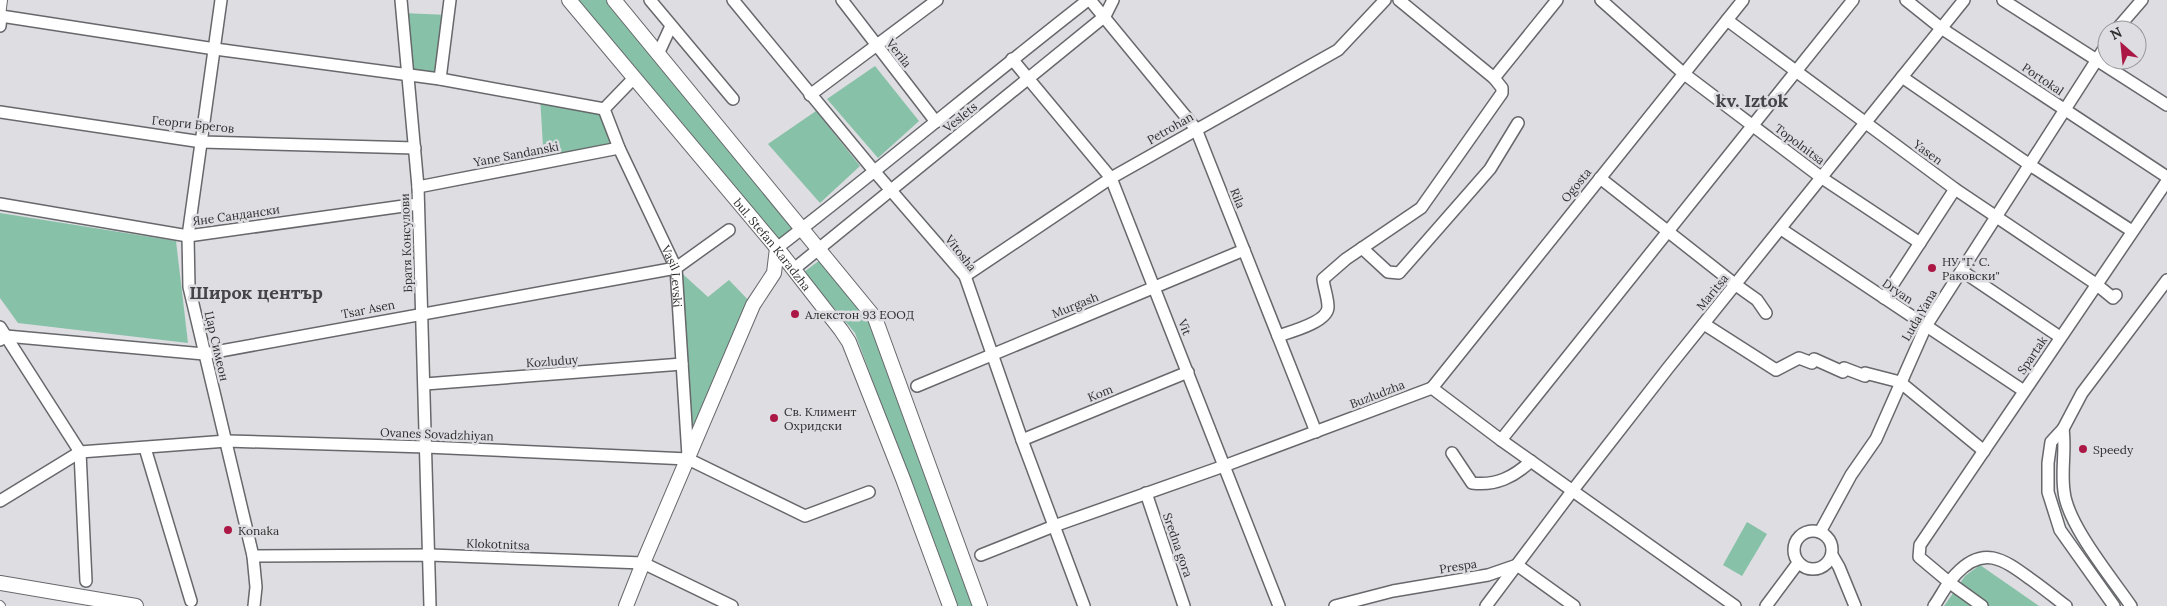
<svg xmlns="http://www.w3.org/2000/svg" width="2167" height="606" font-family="Lora,serif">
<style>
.green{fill:#87c1a7}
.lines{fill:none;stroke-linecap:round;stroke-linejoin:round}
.pedestrian-casing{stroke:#67686c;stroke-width:10}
.minor-casing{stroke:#67686c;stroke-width:14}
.tertiary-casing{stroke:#67686c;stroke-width:16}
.pedestrian{stroke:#fff;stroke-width:8}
.minor{stroke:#fff;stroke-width:11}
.tertiary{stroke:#fff;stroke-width:14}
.poi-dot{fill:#ac1845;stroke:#dddde2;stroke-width:2}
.labels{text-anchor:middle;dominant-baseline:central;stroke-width:5;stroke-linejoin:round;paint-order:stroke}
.street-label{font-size:12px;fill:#2f2f30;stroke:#dddde2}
.poi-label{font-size:12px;fill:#2f2f30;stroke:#dddde2;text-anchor:start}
.district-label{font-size:18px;font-weight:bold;fill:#454549;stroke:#dddde2}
</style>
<rect width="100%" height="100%" fill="#dddde2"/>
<g class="green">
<path d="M569 0H614L802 229 777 248Z"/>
<path d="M402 13 448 15 440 79 407 75Z"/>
<path d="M875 66 919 121 878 158 827 99Z"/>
<path d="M540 97 604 109 619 148 544 162Z"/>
<path d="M816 111 860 166 820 203 768 144Z"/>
<path d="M0 213 176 241 188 343 18 323 0 298Z"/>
<path d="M820 260 872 323 975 606H956L855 333 804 272Z"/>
<path d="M676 268 708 297 729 280 753 305 688 459Z"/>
<path d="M1747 522 1767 534 1742 576 1723 565Z"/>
<path d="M1980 565 2039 606H1944L1965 576Z"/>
</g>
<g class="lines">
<g class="pedestrian-casing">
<g id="pedestrian">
<path d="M1 16 3 0"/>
<path d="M0 605 1 606"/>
</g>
</g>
<g class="minor-casing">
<g id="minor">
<path d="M221 0 188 236 189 287 253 556 256 587 254 606"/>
<path d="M401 0 418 187 430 606"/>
<path d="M650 0 733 99"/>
<path d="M733 0 875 172 965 276 1022 440 1084 606"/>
<path d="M842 0 936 122"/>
<path d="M1090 0 1196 129 1316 432"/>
<path d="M1399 0 1494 78"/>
<path d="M1601 0 1683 73 1822 178 1920 243"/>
<path d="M1906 0 1941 28 2167 177"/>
<path d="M2003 0 2167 105"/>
<path d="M1727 20 1955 189 2096 284 2113 298 2116 295"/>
<path d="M0 26 1 16 215 49 440 79 604 109 634 78"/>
<path d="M2116 30 2142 0"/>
<path d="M659 52 671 26"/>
<path d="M1012 59 1111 178 1279 606"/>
<path d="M1902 77 2030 165 2132 231"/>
<path d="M440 79 450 0"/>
<path d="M810 95 937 0"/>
<path id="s1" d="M604 109 619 148 676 268 688 456"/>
<path d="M0 112 202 142 415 148"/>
<path d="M1600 178 1736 285 1757 300 1766 313"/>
<path d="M418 187 619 148"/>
<path d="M0 204 188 236 418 204"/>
<path d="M1781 229 2024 391"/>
<path d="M777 248C882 167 983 82 1088 0"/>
<path d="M1362 248 1388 272 1399 273 1490 169 1518 123"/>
<path d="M794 269 1105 16 1113 0"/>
<path d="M1962 271 2060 337"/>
<path d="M965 276 1111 178 1338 50 1385 0"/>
<path d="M1884 298 1955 189"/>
<path d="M1704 324 1776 370 1799 358 1812 363 1814 359 1843 372 1844 368 1865 376V373L1900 382 1984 451"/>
<path d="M0 327 80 452 86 581"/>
<path d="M1278 336C1290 332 1328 322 1328 307 1328 298 1324 288 1323 279L1346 259 1421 208 1502 93V88L1494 78 1557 0"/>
<path d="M0 340 6 336 204 354 676 268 729 230"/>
<path d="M425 384 682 364"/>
<path d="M917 386 1244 250"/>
<path d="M1432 388 1743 0"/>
<path d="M1432 388 1501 440 1735 606"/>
<path d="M2063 429C2066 451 2061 470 2064 491 2067 524 2111 577 2131 606"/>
<path d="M1022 440 1188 372"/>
<path d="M1501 440 1853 0"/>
<path d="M145 448 191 601"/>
<path d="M1452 453 1472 483C1496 486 1514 477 1531 461"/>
<path d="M1146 493 1184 606"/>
<path d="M0 501 80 452 227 441 426 447 688 459 805 516 869 492"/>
<circle cx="1813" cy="550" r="19"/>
<path d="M1820 532 1851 475 1876 439 1926 326 2107 44"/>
<path d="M981 555 1054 526 1224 466 1432 388"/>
<path d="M1832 555 1839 567 1855 606"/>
<path d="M253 556 430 555 643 563 732 606"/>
<path d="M1335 606 1393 591 1488 575 1517 565 1574 606"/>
<path d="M1486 606 1573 490 1668 368 1964 0"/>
<path d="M1766 606 1798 563"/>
<path d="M1934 606C1941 596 1947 583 1956 574 1983 545 2003 559 2029 578 2042 587 2054 597 2066 606"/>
<path d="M1982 606 1950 583 1919 557 1920 545 2167 181"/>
<path d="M2114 606 2060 530 2048 492V463L2051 442 2063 429 2082 393 2167 280"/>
</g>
</g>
<g class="tertiary-casing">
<g id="tertiary">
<path id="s2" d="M569 0 777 248 841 330 849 342 903 479 950 606"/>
<path d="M614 0 875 318 980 606"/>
<path d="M0 583 136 606"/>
<path d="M626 606 643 563 753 305 774 273 777 248"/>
</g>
</g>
<use href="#pedestrian" class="pedestrian"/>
<use href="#minor" class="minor"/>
<use href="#tertiary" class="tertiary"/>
</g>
<g class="poi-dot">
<circle cx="1932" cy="268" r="5"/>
<circle cx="795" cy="314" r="5"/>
<circle cx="774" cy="418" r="5"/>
<circle cx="2083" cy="449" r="5"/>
<circle cx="228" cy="530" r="5"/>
</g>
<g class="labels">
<g class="street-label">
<text transform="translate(899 53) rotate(52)">Verila</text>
<text transform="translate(2043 79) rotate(34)">Portokal</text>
<text transform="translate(960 117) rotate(-39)">Veslets</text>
<text transform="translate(193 124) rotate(6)">Георги Брегов</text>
<text transform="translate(1170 128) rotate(-30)">Petrohan</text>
<text transform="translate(1800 144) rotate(37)">Topolnitsa</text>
<text transform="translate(1928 152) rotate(36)">Yasen</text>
<text transform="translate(516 154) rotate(-11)">Yane Sandanski</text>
<text transform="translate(1576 185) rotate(-51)">Ogosta</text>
<text transform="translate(1238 198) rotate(68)">Rila</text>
<text transform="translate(236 215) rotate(-8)">Яне Сандански</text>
<text transform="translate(406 243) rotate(-92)">Братя Консулови</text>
<text stroke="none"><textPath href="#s2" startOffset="318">bul. Stefan Karadzha</textPath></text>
<text transform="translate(961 253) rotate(52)">Vitosha</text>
<text stroke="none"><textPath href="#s1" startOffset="182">Vasil Levski</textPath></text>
<text transform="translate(1898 291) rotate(34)">Dryan</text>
<text transform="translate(1712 292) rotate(-51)">Maritsa</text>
<text transform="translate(1075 305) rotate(-22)">Murgash</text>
<text transform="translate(368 309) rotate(-11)">Tsar Asen</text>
<text transform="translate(1919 315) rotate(-60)">Luda Yana</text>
<text transform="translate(1185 327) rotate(69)">Vit</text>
<text transform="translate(217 346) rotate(77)">Цар Симеон</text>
<text transform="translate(2032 355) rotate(-56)">Spartak</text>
<text transform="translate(552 361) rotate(-4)">Kozluduy</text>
<text transform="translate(1100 393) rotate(-22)">Kom</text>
<text transform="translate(1377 394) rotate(-21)">Buzludzha</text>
<text transform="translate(437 434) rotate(2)">Ovanes Sovadzhiyan</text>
<text transform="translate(498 544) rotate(2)">Klokotnitsa</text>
<text transform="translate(1178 545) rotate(71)">Sredna gora</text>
<text transform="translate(1458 566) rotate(-9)">Prespa</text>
</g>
<g class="poi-label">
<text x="1942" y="261">НУ "Г. С.<tspan x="1942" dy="14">Раковски"</tspan></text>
<text x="805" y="314">Алекстон 93 ЕООД</text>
<text x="784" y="411">Св. Климент<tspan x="784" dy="14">Охридски</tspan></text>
<text x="2093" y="449">Speedy</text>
<text x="238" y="530">Konaka</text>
</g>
<g class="district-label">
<text x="1752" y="100">kv. Iztok</text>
<text x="256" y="292">Широк център</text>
</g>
</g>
<g transform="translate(2122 45) rotate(333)"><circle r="24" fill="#dddde2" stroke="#97979b"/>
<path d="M0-4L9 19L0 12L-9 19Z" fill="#ac1845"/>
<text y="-8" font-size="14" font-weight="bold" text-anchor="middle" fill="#2f2f30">N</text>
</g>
</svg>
